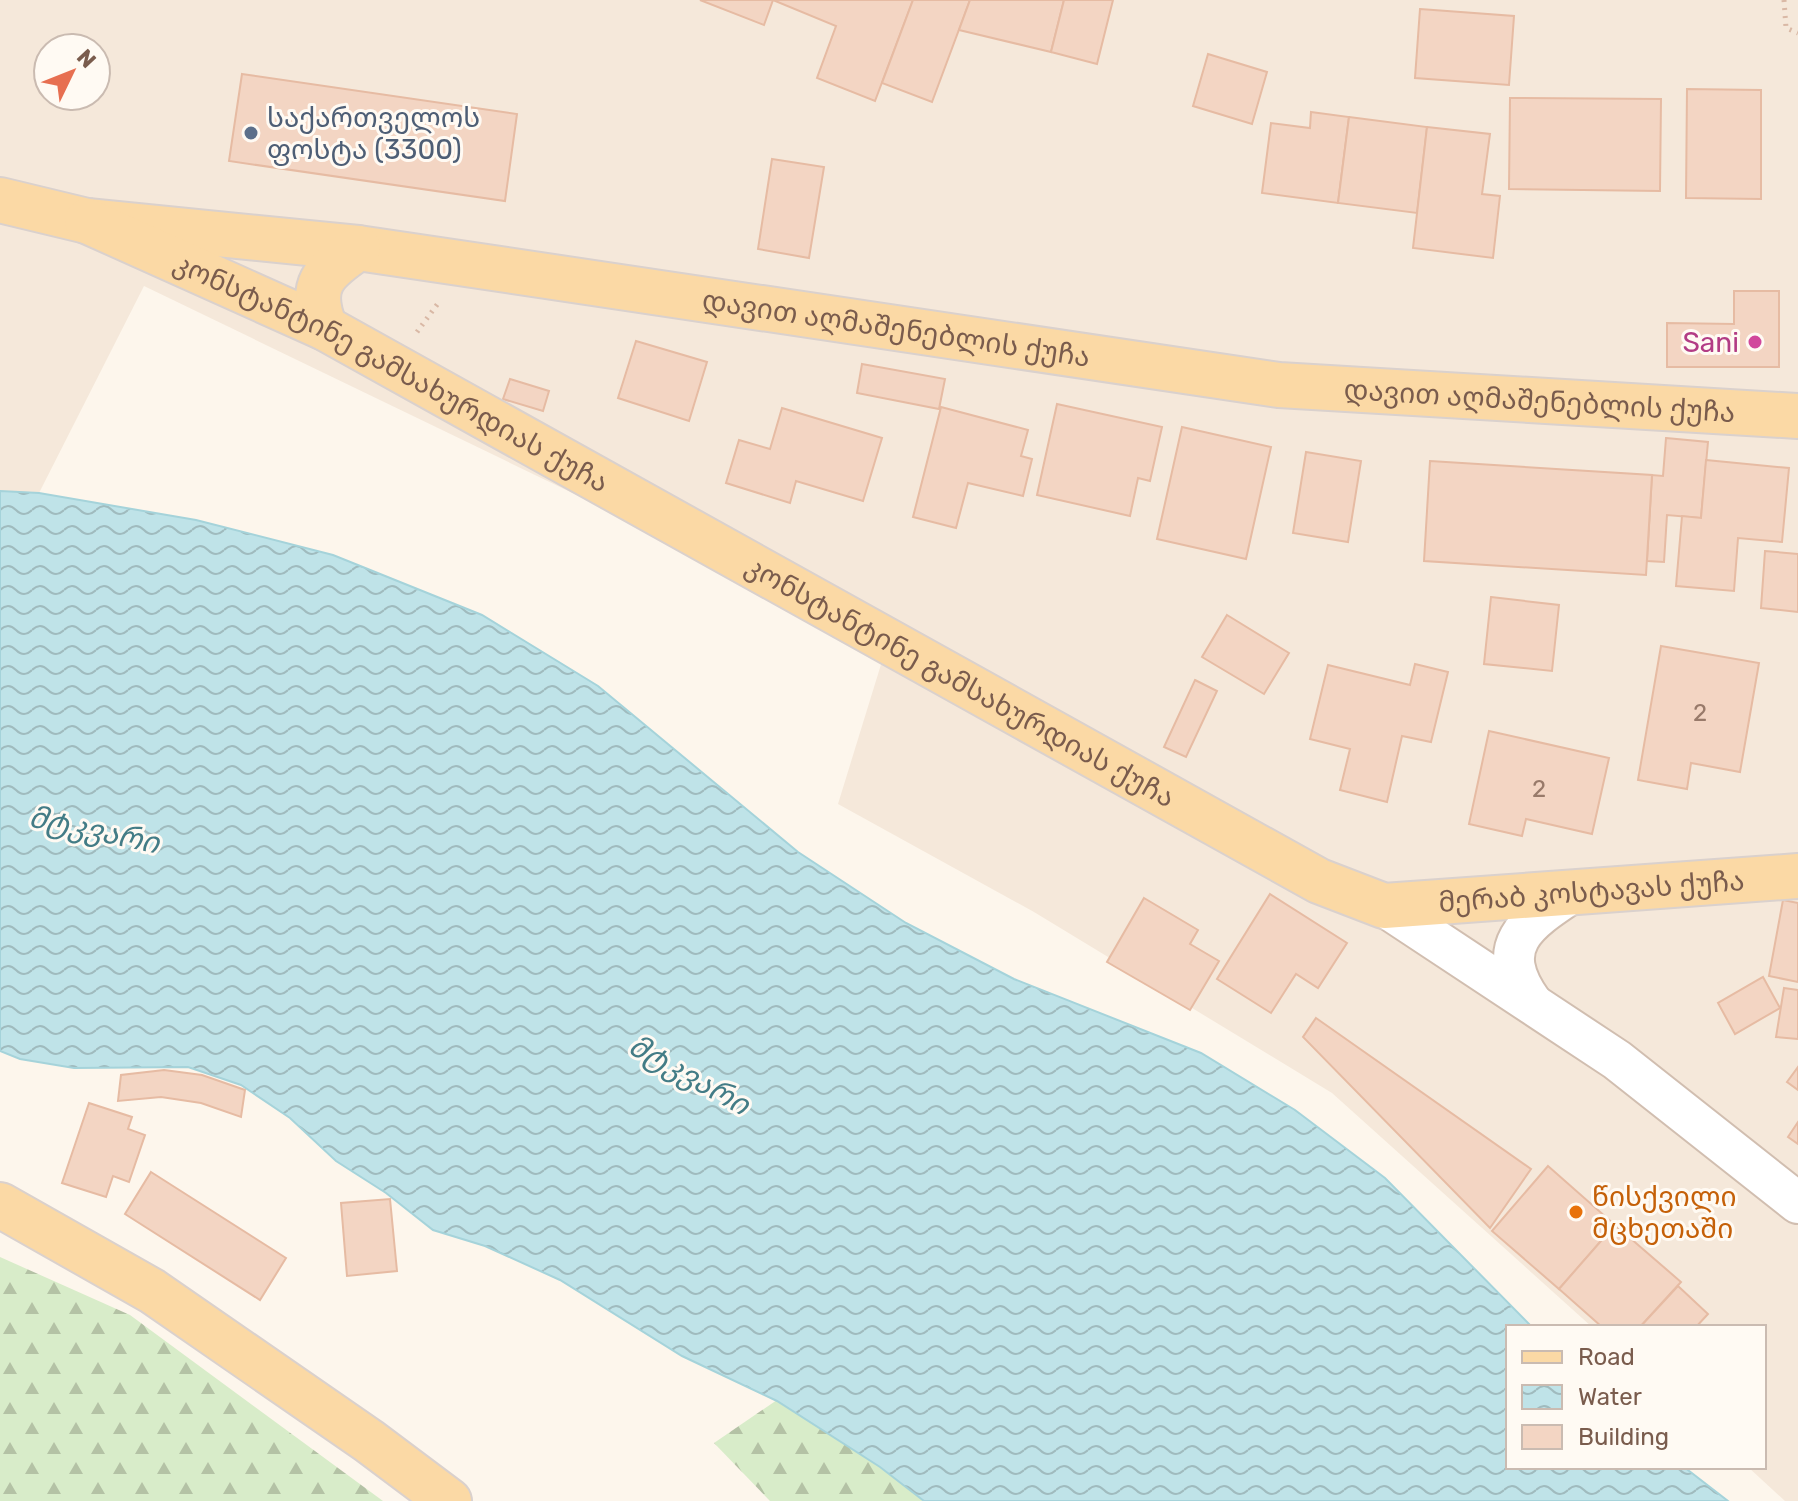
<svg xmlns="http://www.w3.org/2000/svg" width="1798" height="1501" font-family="Rubik,'Noto Sans Georgian',sans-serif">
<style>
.residential{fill:#f5e8da;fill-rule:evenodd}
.forest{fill:url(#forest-firs)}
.water{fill:url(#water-waves);stroke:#a5d3da;stroke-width:2}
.building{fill:#f3d5c3;stroke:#e6bba3;stroke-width:2}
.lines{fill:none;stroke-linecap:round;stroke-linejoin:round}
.minor-casing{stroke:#d1beb0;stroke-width:44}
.major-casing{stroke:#dad1cd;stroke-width:48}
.path{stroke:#d9b8a5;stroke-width:5;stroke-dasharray:2 6;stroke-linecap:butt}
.minor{stroke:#fff;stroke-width:40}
.major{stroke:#fbd9a5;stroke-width:44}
.service-dot{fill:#5c6f8a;stroke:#fffaf3;stroke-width:3}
.hotel-dot{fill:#d1479c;stroke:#fffaf3;stroke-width:3}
.food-dot{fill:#e8710a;stroke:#fffaf3;stroke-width:3}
.labels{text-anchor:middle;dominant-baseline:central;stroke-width:6;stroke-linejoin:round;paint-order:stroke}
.number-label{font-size:24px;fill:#987a6a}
.service-label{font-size:28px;fill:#4e5e75;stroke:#fffaf3;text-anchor:start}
.street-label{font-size:28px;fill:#7a5c4d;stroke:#fffaf3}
.hotel-label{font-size:28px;fill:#b23c85;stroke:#fffaf3;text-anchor:end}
.food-label{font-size:28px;fill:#c56008;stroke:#fffaf3;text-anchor:start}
.water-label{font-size:30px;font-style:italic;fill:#437c86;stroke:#fffaf3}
</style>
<defs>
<pattern id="forest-firs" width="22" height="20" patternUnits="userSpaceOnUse" patternTransform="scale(2)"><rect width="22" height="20" fill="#d8ecc9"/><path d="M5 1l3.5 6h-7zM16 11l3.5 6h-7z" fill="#b4c2a5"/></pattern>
<pattern id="water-waves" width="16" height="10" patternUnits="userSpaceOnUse" patternTransform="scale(2)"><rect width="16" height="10" fill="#bfe3e8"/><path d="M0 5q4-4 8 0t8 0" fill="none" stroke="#a0bbbe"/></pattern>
</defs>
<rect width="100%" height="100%" fill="#fdf6ec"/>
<path class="residential" d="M0 0H1798V1501H1785L1748 1467H1764V1327H1592L1332 1093 1034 912 838 804 887 645 144 286 39 493 0 491ZM48 48H96V96H48Z"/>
<g class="forest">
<path d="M0 1257 130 1315 383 1501H0Z"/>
<path d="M777 1400 880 1467 924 1501H770L714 1443Z"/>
</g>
<path class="water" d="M0 491 39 493 196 520 333 555 482 615 598 686 798 852 906 923 1014 979 1201 1053 1295 1110 1385 1178 1532 1327H1508V1467H1684L1728 1501H924L880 1467 777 1401 682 1356 560 1280 485 1246 433 1230 386 1193 336 1161 290 1118 241 1085 188 1067 74 1068 20 1059 0 1051Z"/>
<g class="building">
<path d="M700 0H773L764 25Z"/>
<path d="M773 0H913L875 101 817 78 836 26Z"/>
<path d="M913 0H970L932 102 882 83Z"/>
<path d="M970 0H1064L1051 52 959 30Z"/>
<path d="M1064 0H1113L1097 64 1051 52Z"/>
<path d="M1420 9 1514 16 1509 85 1415 78Z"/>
<path d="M1208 54 1267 72 1252 124 1193 106Z"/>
<path d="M242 74 517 114 505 201 229 161Z"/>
<path d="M1687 89 1761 90V199L1686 198Z"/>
<path d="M1510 98 1661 99 1660 191 1509 189Z"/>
<path d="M1311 112 1349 117 1338 203 1262 193 1271 123 1310 128Z"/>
<path d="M1349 117 1427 127 1417 213 1338 203Z"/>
<path d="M1427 127 1490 134 1482 194 1500 196 1493 258 1413 248Z"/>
<path d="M772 159 824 167 809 258 758 249Z"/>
<path d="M1734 291H1779V367H1667V323L1734 324Z"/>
<path d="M636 341 707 362 689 421 618 398Z"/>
<path d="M862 364 945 379 939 409 857 393Z"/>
<path d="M510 379 549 391 543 411 503 399Z"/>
<path d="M1057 404 1162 427 1150 481 1138 478 1130 516 1037 495Z"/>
<path d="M941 407 1028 430 1021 456 1032 459 1023 496 968 483 956 528 913 517Z"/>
<path d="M782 408 882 438 863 501 796 481 790 503 726 483 739 440 770 449Z"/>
<path d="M1182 427 1271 447 1246 559 1157 539Z"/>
<path d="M1666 438 1708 442 1701 518 1667 515 1664 562 1647 561 1652 475 1663 476Z"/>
<path d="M1306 452 1361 461 1348 542 1293 533Z"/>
<path d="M1706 460 1789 468 1782 542 1738 538 1734 591 1676 586 1682 516 1701 518Z"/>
<path d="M1430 461 1652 475 1646 575 1424 561Z"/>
<path d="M1765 551 1798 554V612L1761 608Z"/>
<path d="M1491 597 1559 605 1552 671 1484 664Z"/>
<path d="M1227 615 1289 653 1264 694 1202 657Z"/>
<path d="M1661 646 1759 663 1740 772 1691 763 1687 789 1638 780Z"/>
<path d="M1415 664 1448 672 1431 742 1402 736 1387 802 1340 790 1350 749 1310 739 1328 665 1410 685Z"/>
<path d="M1195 680 1217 691 1186 757 1164 747Z"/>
<path d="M1489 731 1609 758 1592 834 1526 819 1522 836 1469 824Z"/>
<path d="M1270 894 1347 943 1318 988 1296 974 1271 1013 1217 979Z"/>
<path d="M1144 898 1198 930 1190 944 1219 961 1190 1010 1107 962Z"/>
<path d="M1783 900 1798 903V982L1769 976Z"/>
<path d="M1763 977 1780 1008 1735 1034 1718 1003Z"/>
<path d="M1784 988 1798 990V1039L1776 1037Z"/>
<path d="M1316 1018 1531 1169 1490 1228 1303 1037Z"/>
<path d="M1798 1067V1090L1787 1082Z"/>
<path d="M164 1070 202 1075 245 1090 241 1117 201 1103 161 1097 118 1101 121 1075Z"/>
<path d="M89 1103 132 1117 128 1129 145 1135 129 1182 113 1176 106 1197 62 1183Z"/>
<path d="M1798 1122V1144L1788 1137Z"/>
<path d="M1548 1166 1615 1225 1559 1289 1492 1231Z"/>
<path d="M151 1172 286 1258 260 1300 125 1214Z"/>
<path d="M390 1199 397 1271 347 1276 341 1203Z"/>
<path d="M1615 1225 1681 1282 1640 1327H1602L1559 1289Z"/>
<path d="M1678 1286 1708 1314 1696 1327H1640Z"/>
</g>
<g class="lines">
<g class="minor-casing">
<g id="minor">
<path d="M1384 906 1617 1060 1798 1203"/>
<path d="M1532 1003C1491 946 1526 923 1573 892"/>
</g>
</g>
<g class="major-casing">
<g id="major">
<path id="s1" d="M0 200 87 221 358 248 1279 385 1798 416"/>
<path id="s2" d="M87 221 325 328 1319 881 1384 906 1798 876"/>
<path d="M325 328C308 285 323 272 358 248"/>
<path d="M0 1205 152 1291 369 1441 449 1501"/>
</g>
</g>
<g class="path">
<path d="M1784 0 1786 28 1798 33"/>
<path d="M417 332 439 302"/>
</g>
<use href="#minor" class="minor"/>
<use href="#major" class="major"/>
</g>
<circle class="service-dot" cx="251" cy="133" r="8"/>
<circle class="hotel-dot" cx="1755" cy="342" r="8"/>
<circle class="food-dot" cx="1576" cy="1212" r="8"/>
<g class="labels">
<g class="number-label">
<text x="1700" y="713">2</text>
<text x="1539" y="789">2</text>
</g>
<g class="service-label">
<text x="267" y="117">საქართველოს<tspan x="267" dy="32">ფოსტა (3300)</tspan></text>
</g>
<g class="street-label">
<text stroke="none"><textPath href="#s1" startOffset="906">დავით აღმაშენებლის ქუჩა</textPath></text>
<text stroke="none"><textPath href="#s2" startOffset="340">კონსტანტინე გამსახურდიას ქუჩა</textPath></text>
<text stroke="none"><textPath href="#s1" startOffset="1554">დავით აღმაშენებლის ქუჩა</textPath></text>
<text stroke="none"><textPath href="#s2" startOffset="988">კონსტანტინე გამსახურდიას ქუჩა</textPath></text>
<text stroke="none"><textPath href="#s2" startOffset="1676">მერაბ კოსტავას ქუჩა</textPath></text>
</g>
<g class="hotel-label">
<text x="1739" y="342">Sani</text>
</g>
<g class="food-label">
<text x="1592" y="1196">წისქვილი<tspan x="1592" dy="32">მცხეთაში</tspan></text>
</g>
<g class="water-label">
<text transform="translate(94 830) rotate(12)">მტკვარი</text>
<text transform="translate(689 1075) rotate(29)">მტკვარი</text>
</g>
</g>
<rect x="1506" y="1325" width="260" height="144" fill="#fffaf3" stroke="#cabbb1" stroke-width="2"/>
<rect x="1522" y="1351" width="40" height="12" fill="#fbd9a5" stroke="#cabbb1" stroke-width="2"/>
<text x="1578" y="1365" font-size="24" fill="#7a5c4d">Road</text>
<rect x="1522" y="1385" width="40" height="24" fill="url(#water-waves)" stroke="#cabbb1" stroke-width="2"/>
<text x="1578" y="1405" font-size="24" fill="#7a5c4d">Water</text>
<rect x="1522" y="1425" width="40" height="24" fill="#f3d5c3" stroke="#cabbb1" stroke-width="2"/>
<text x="1578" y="1445" font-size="24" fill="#7a5c4d">Building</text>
<g transform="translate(72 72) rotate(47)"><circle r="38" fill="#fffaf3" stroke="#cabbb1" stroke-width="2"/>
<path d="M0-6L14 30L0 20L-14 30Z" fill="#e76f51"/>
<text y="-12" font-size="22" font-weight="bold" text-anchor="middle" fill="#7a5c4d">N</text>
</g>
</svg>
